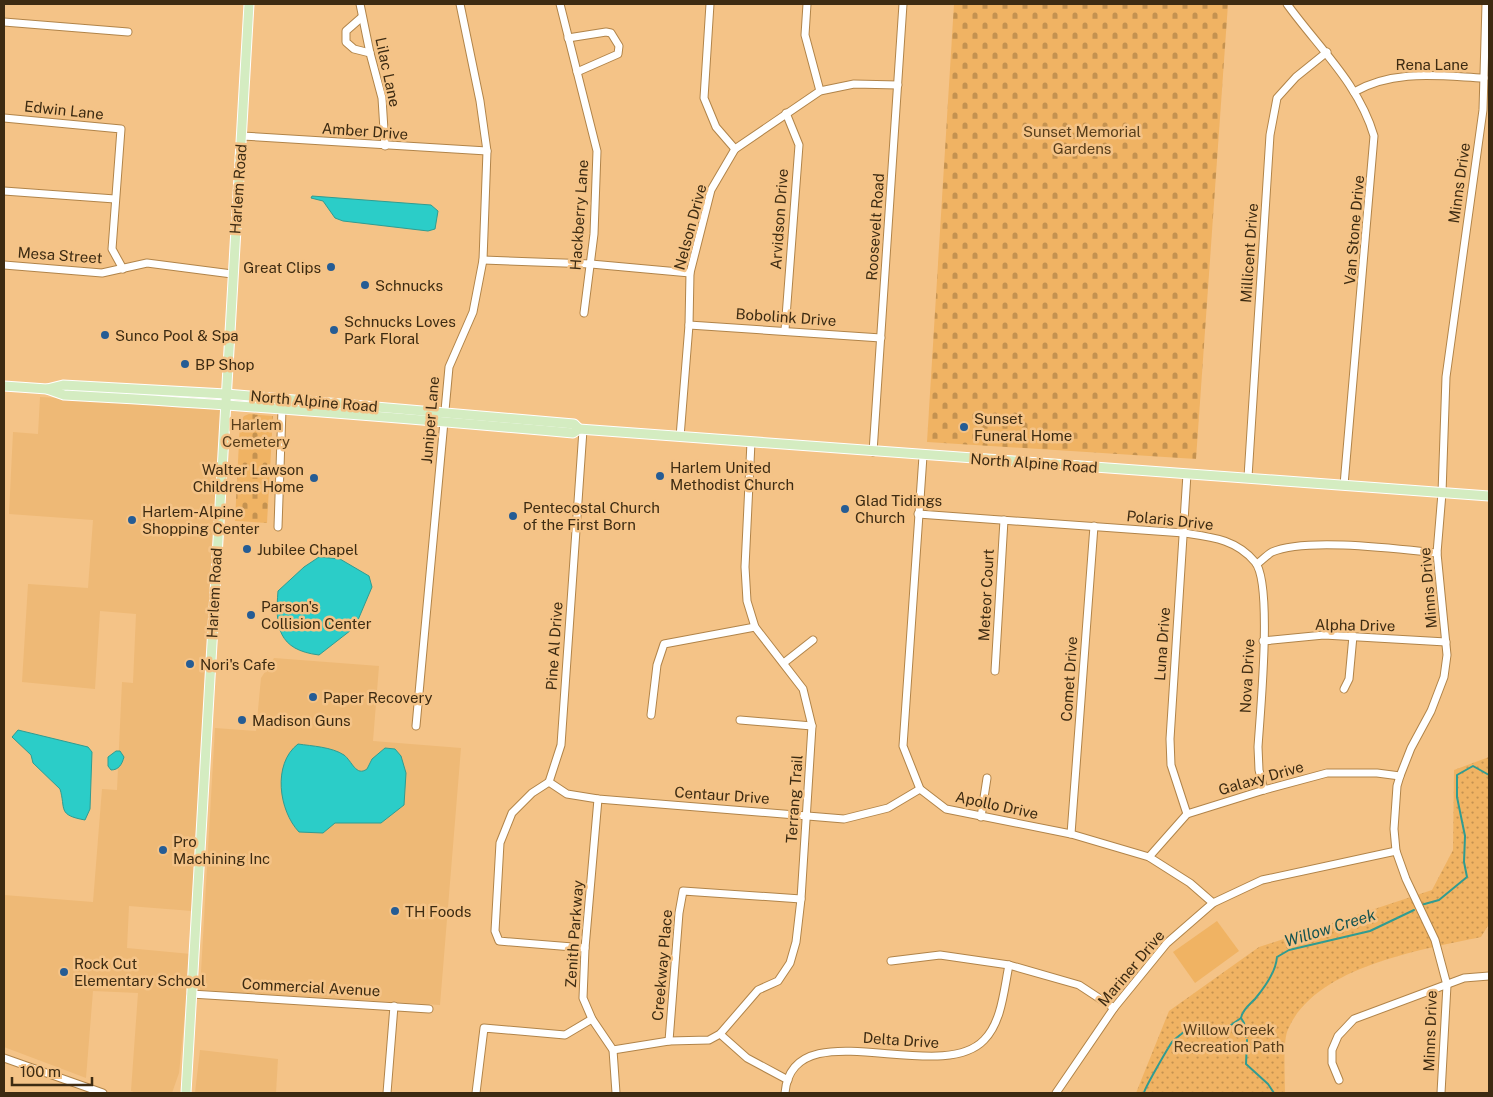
<svg xmlns="http://www.w3.org/2000/svg" width="1493" height="1097" font-family="'Public Sans',sans-serif">
<style>
.built{fill:#eeb976}
.grass{fill:#f0b363}
.cemetery{fill:url(#cemetery-stones)}
.park{fill:url(#park-dots)}
.water{fill:#2bcdc8;stroke:#309c91}
.lines{fill:none;stroke-linecap:round;stroke-linejoin:round}
.stream{stroke:#309c91;stroke-width:2}
.minor-casing{stroke:#b18449;stroke-width:9}
.major-casing{stroke:#fff;stroke-width:11}
.minor{stroke:#fff;stroke-width:7}
.major{stroke:#d4ecc1;stroke-width:9}
.poi-dot{fill:#255c94;stroke:#f4c387;stroke-width:2}
.labels{text-anchor:middle;dominant-baseline:central;stroke-width:5;stroke-linejoin:round;paint-order:stroke}
.street-label{font-size:15px;fill:#3d2b12;stroke:#f4c387}
.park-label{font-size:15px;fill:#583e1b;stroke:#f4c387}
.poi-label{font-size:15px;fill:#3d2b12;stroke:#f4c387;text-anchor:start}
.water-label{font-size:16px;font-style:italic;fill:#135351;stroke:#f4c387}
</style>
<defs>
<pattern id="cemetery-stones" width="16" height="16" patternUnits="userSpaceOnUse" patternTransform="scale(1.25)"><rect width="16" height="16" fill="#f0b363"/><path d="M2 7V4a2 2 0 0 1 4 0v3zM10 15v-3a2 2 0 0 1 4 0v3z" fill="#c49250"/></pattern>
<pattern id="park-dots" width="8" height="8" patternUnits="userSpaceOnUse" patternTransform="scale(1.25)"><rect width="8" height="8" fill="#f0b363"/><path d="M2 2h.1M6 6h.1" fill="none" stroke="#c49250" stroke-width="1.8" stroke-linecap="round"/></pattern>
</defs>
<rect width="100%" height="100%" fill="#f4c387"/>
<g class="built">
<path d="M40 397 147 402 222 409 192 911 129 906 127 948 191 954 179 1073 172 1093H136L131 1091 138 993 93 991 86 1078 4 1047V895L93 902 102 789 117 790 122 682 133 683 136 614 100 611 95 689 22 682 28 584 88 588 93 520 9 514 13 432 38 434Z"/>
<path d="M274 658 379 666 373 741 461 748 440 1005 200 990 215 728 256 731 261 678Z"/>
<path d="M200 1050 278 1059 276 1093H195Z"/>
</g>
<path class="grass" d="M1217 921 1239 951 1195 983 1173 952Z"/>
<g class="cemetery">
<path d="M954 4H1228L1196 459 927 442Z"/>
<path d="M249 414 273 416 267 523 235 521 240 422 244 416Z"/>
</g>
<path class="park" d="M1489 757V924L1481 937C1420 950 1312 967 1287 1032 1283 1044 1285 1079 1285 1093H1136L1169 1011 1259 947 1432 890 1453 850 1454 770Z"/>
<g class="water">
<path d="M312 196 431 205 438 211 435 229 428 231 343 221 335 218 323 201 311 198Z"/>
<path d="M319 557 340 559 369 576 372 587 355 627 319 655C278 650 275 627 278 591L304 567Z"/>
<path d="M18 730 88 747 92 752 90 809 85 820C57 815 66 809 60 789L33 763 31 755 12 737Z"/>
<path d="M298 744C312 746 332 747 344 755 352 761 356 777 367 769L372 759 385 748 395 749 401 756 406 773 404 805 381 823H335L323 833 299 832C279 811 272 764 298 744Z"/>
<path d="M116 751H120L124 757C122 764 119 770 111 770L108 766V757Z"/>
</g>
<g class="lines">
<g class="stream">
<path d="M1421 905 1439 900 1467 877 1464 862 1465 836 1457 797V775L1473 766 1489 775"/>
<path d="M1241 1018 1244 1023 1246 1037"/>
<path d="M1247 1040 1246 1064 1268 1084 1274 1093"/>
<path d="M1144 1093C1144 1089 1168 1048 1172 1042 1175 1039 1180 1035 1184 1032H1221L1241 1018C1242 1010 1250 1004 1255 999 1265 987 1276 972 1277 957L1289 950 1370 931 1414 910"/>
</g>
<g class="minor-casing">
<g id="minor">
<path d="M360 4 370 53 382 98 385 146"/>
<path d="M560 4 597 151 594 234 584 313"/>
<path d="M710 4 704 98 716 127 735 149"/>
<path d="M807 4 805 35 820 91"/>
<path d="M1287 4C1318 47 1359 84 1374 136L1344 485"/>
<path d="M362 17 346 31V42L354 49 370 53"/>
<path d="M4 22 128 32"/>
<path d="M568 38 606 32 611 33 619 46 618 54 577 72"/>
<path d="M1354 92C1394 69 1439 76 1484 78"/>
<path d="M4 118 121 129 112 249 123 269"/>
<path d="M242 136 487 151"/>
<path d="M4 191 115 199"/>
<path d="M483 260 591 264 690 273"/>
<path d="M4 265 102 273 147 263 232 274"/>
<path d="M689 325 881 338"/>
<path d="M785 330 799 145 786 113"/>
<path d="M583 430 561 745 549 782 532 793 512 813 500 843 495 931 499 941 585 948"/>
<path d="M680 437 689 325 690 273 711 190 735 149 820 91 854 84 898 85"/>
<path d="M873 452 903 4"/>
<path d="M923 456 903 746 920 789 946 809 1071 834 1149 857 1190 883 1213 903"/>
<path d="M1187 474 1170 739 1171 765 1187 814"/>
<path d="M1248 477 1270 135 1277 98 1296 77 1327 52"/>
<path d="M918 514 1184 533C1211 537 1236 539 1255 562 1273 583 1260 714 1258 747L1259 770 1264 790"/>
<path d="M278 527 282 409"/>
<path d="M1257 564C1262 560 1267 555 1272 552 1306 537 1398 549 1437 553"/>
<path d="M1263 641 1324 635 1446 642"/>
<path d="M785 662 813 640"/>
<path d="M995 671 1004 520"/>
<path d="M1344 689 1349 679 1353 636"/>
<path d="M651 715 657 665 664 644 755 627"/>
<path d="M740 720 812 726"/>
<path d="M416 726 449 367 473 312 483 260 487 151 480 101 460 4"/>
<path d="M549 782 567 794 598 799 844 819 888 808 920 789"/>
<path d="M598 799 585 948 583 998 592 1019 613 1050 616 1093"/>
<path d="M981 817 987 778"/>
<path d="M1071 834 1094 526"/>
<path d="M1149 857 1187 814 1264 790 1327 773H1377L1400 776"/>
<path d="M891 961 940 955 1009 965 1079 985 1114 1008"/>
<path d="M191 994 429 1009"/>
<path d="M720 1034 747 1058 788 1080"/>
<path d="M669 1041 679 913 683 891 801 899"/>
<path d="M613 1050 669 1041 709 1040 720 1034 758 990 778 981 790 963 796 942 801 899 812 726 803 689 755 627 747 601 745 567 751 442"/>
<path d="M4 1058 103 1093"/>
<path d="M1339 1080 1332 1063V1050L1338 1036 1354 1019 1464 978 1489 976"/>
<path d="M387 1093 394 1006"/>
<path d="M476 1093 484 1028 565 1035 592 1019"/>
<path d="M785 1093C792 1008 939 1087 984 1040 1002 1022 1004 989 1009 965"/>
<path d="M1056 1093 1114 1008 1167 943 1213 903 1262 880 1396 851"/>
<path d="M1441 1093 1447 985 1435 940 1406 879 1396 851 1394 829 1397 786 1400 776 1411 748 1431 711 1444 677 1447 655 1437 553 1442 493 1446 377 1483 110 1486 4"/>
</g>
</g>
<g class="major-casing">
<g id="major">
<path d="M4 386 47 389 64 395C234 404 404 418 573 433L579 429 1489 496"/>
<path d="M47 389 63 385 226 394 574 424 579 429"/>
<path d="M186 1093 249 4"/>
</g>
</g>
<use href="#minor" class="minor"/>
<use href="#major" class="major"/>
</g>
<g class="poi-dot">
<circle cx="331" cy="267" r="5"/>
<circle cx="365" cy="285" r="5"/>
<circle cx="334" cy="330" r="5"/>
<circle cx="105" cy="335" r="5"/>
<circle cx="185" cy="364" r="5"/>
<circle cx="964" cy="427" r="5"/>
<circle cx="660" cy="476" r="5"/>
<circle cx="314" cy="478" r="5"/>
<circle cx="845" cy="509" r="5"/>
<circle cx="513" cy="516" r="5"/>
<circle cx="132" cy="520" r="5"/>
<circle cx="247" cy="549" r="5"/>
<circle cx="251" cy="615" r="5"/>
<circle cx="190" cy="664" r="5"/>
<circle cx="313" cy="697" r="5"/>
<circle cx="242" cy="720" r="5"/>
<circle cx="163" cy="850" r="5"/>
<circle cx="395" cy="911" r="5"/>
<circle cx="64" cy="972" r="5"/>
</g>
<g class="labels">
<g class="street-label">
<text x="1432" y="64">Rena Lane</text>
<text transform="translate(388 72) rotate(78)">Lilac Lane</text>
<text transform="translate(64 110) rotate(6)">Edwin Lane</text>
<text transform="translate(365 131) rotate(4)">Amber Drive</text>
<text transform="translate(1459 183) rotate(-82)">Minns Drive</text>
<text transform="translate(238 189) rotate(-86)">Harlem Road</text>
<text transform="translate(579 215) rotate(-86)">Hackberry Lane</text>
<text transform="translate(779 219) rotate(-86)">Arvidson Drive</text>
<text transform="translate(690 227) rotate(-75)">Nelson Drive</text>
<text transform="translate(875 227) rotate(-86)">Roosevelt Road</text>
<text transform="translate(1354 230) rotate(-85)">Van Stone Drive</text>
<text transform="translate(1249 253) rotate(-86)">Millicent Drive</text>
<text transform="translate(60 255) rotate(4)">Mesa Street</text>
<text transform="translate(786 317) rotate(4)">Bobolink Drive</text>
<text transform="translate(314 401) rotate(5)">North Alpine Road</text>
<text transform="translate(430 420) rotate(-85)">Juniper Lane</text>
<text transform="translate(1034 463) rotate(4)">North Alpine Road</text>
<text transform="translate(1170 520) rotate(6)">Polaris Drive</text>
<text transform="translate(1428 588) rotate(-95)">Minns Drive</text>
<text transform="translate(214 593) rotate(-87)">Harlem Road</text>
<text transform="translate(986 595) rotate(-87)">Meteor Court</text>
<text transform="translate(1355 625) rotate(1)">Alpha Drive</text>
<text transform="translate(1162 644) rotate(-86)">Luna Drive</text>
<text transform="translate(554 646) rotate(-86)">Pine Al Drive</text>
<text transform="translate(1247 676) rotate(-87)">Nova Drive</text>
<text transform="translate(1069 679) rotate(-86)">Comet Drive</text>
<text transform="translate(1261 778) rotate(-16)">Galaxy Drive</text>
<text transform="translate(722 795) rotate(4)">Centaur Drive</text>
<text transform="translate(794 799) rotate(-86)">Terrang Trail</text>
<text transform="translate(997 805) rotate(12)">Apollo Drive</text>
<text transform="translate(574 934) rotate(-86)">Zenith Parkway</text>
<text transform="translate(662 965) rotate(-85)">Creekway Place</text>
<text transform="translate(1131 968) rotate(-50)">Mariner Drive</text>
<text transform="translate(311 987) rotate(3)">Commercial Avenue</text>
<text transform="translate(1430 1031) rotate(-88)">Minns Drive</text>
<text transform="translate(901 1040) rotate(4)">Delta Drive</text>
</g>
<g class="park-label">
<text x="1082" y="131">Sunset Memorial<tspan x="1082" dy="17">Gardens</tspan></text>
<text x="256" y="424">Harlem<tspan x="256" dy="17">Cemetery</tspan></text>
<text x="1229" y="1029">Willow Creek<tspan x="1229" dy="17">Recreation Path</tspan></text>
</g>
<g class="poi-label">
<text x="321" y="267" text-anchor="end">Great Clips</text>
<text x="375" y="285">Schnucks</text>
<text x="344" y="321">Schnucks Loves<tspan x="344" dy="17">Park Floral</tspan></text>
<text x="115" y="335">Sunco Pool &amp; Spa</text>
<text x="195" y="364">BP Shop</text>
<text x="974" y="418">Sunset<tspan x="974" dy="17">Funeral Home</tspan></text>
<text x="670" y="467">Harlem United<tspan x="670" dy="17">Methodist Church</tspan></text>
<text x="304" y="469" text-anchor="end">Walter Lawson<tspan x="304" dy="17">Childrens Home</tspan></text>
<text x="855" y="500">Glad Tidings<tspan x="855" dy="17">Church</tspan></text>
<text x="523" y="507">Pentecostal Church<tspan x="523" dy="17">of the First Born</tspan></text>
<text x="142" y="511">Harlem-Alpine<tspan x="142" dy="17">Shopping Center</tspan></text>
<text x="257" y="549">Jubilee Chapel</text>
<text x="261" y="606">Parson's<tspan x="261" dy="17">Collision Center</tspan></text>
<text x="200" y="664">Nori's Cafe</text>
<text x="323" y="697">Paper Recovery</text>
<text x="252" y="720">Madison Guns</text>
<text x="173" y="841">Pro<tspan x="173" dy="17">Machining Inc</tspan></text>
<text x="405" y="911">TH Foods</text>
<text x="74" y="963">Rock Cut<tspan x="74" dy="17">Elementary School</tspan></text>
</g>
<g class="water-label">
<text transform="translate(1330 928) rotate(-17)">Willow Creek</text>
</g>
</g>
<rect width="1493" height="1097" fill="none" stroke="#3d2b12" stroke-width="10"/>
<path d="M12 1077v8h80v-8" fill="none" stroke="#3d2b12" stroke-width="2.5"/>
<text x="20" y="1077" font-size="15" fill="#3d2b12" stroke="#f4c387" stroke-width="4" paint-order="stroke">100 m</text>
</svg>
